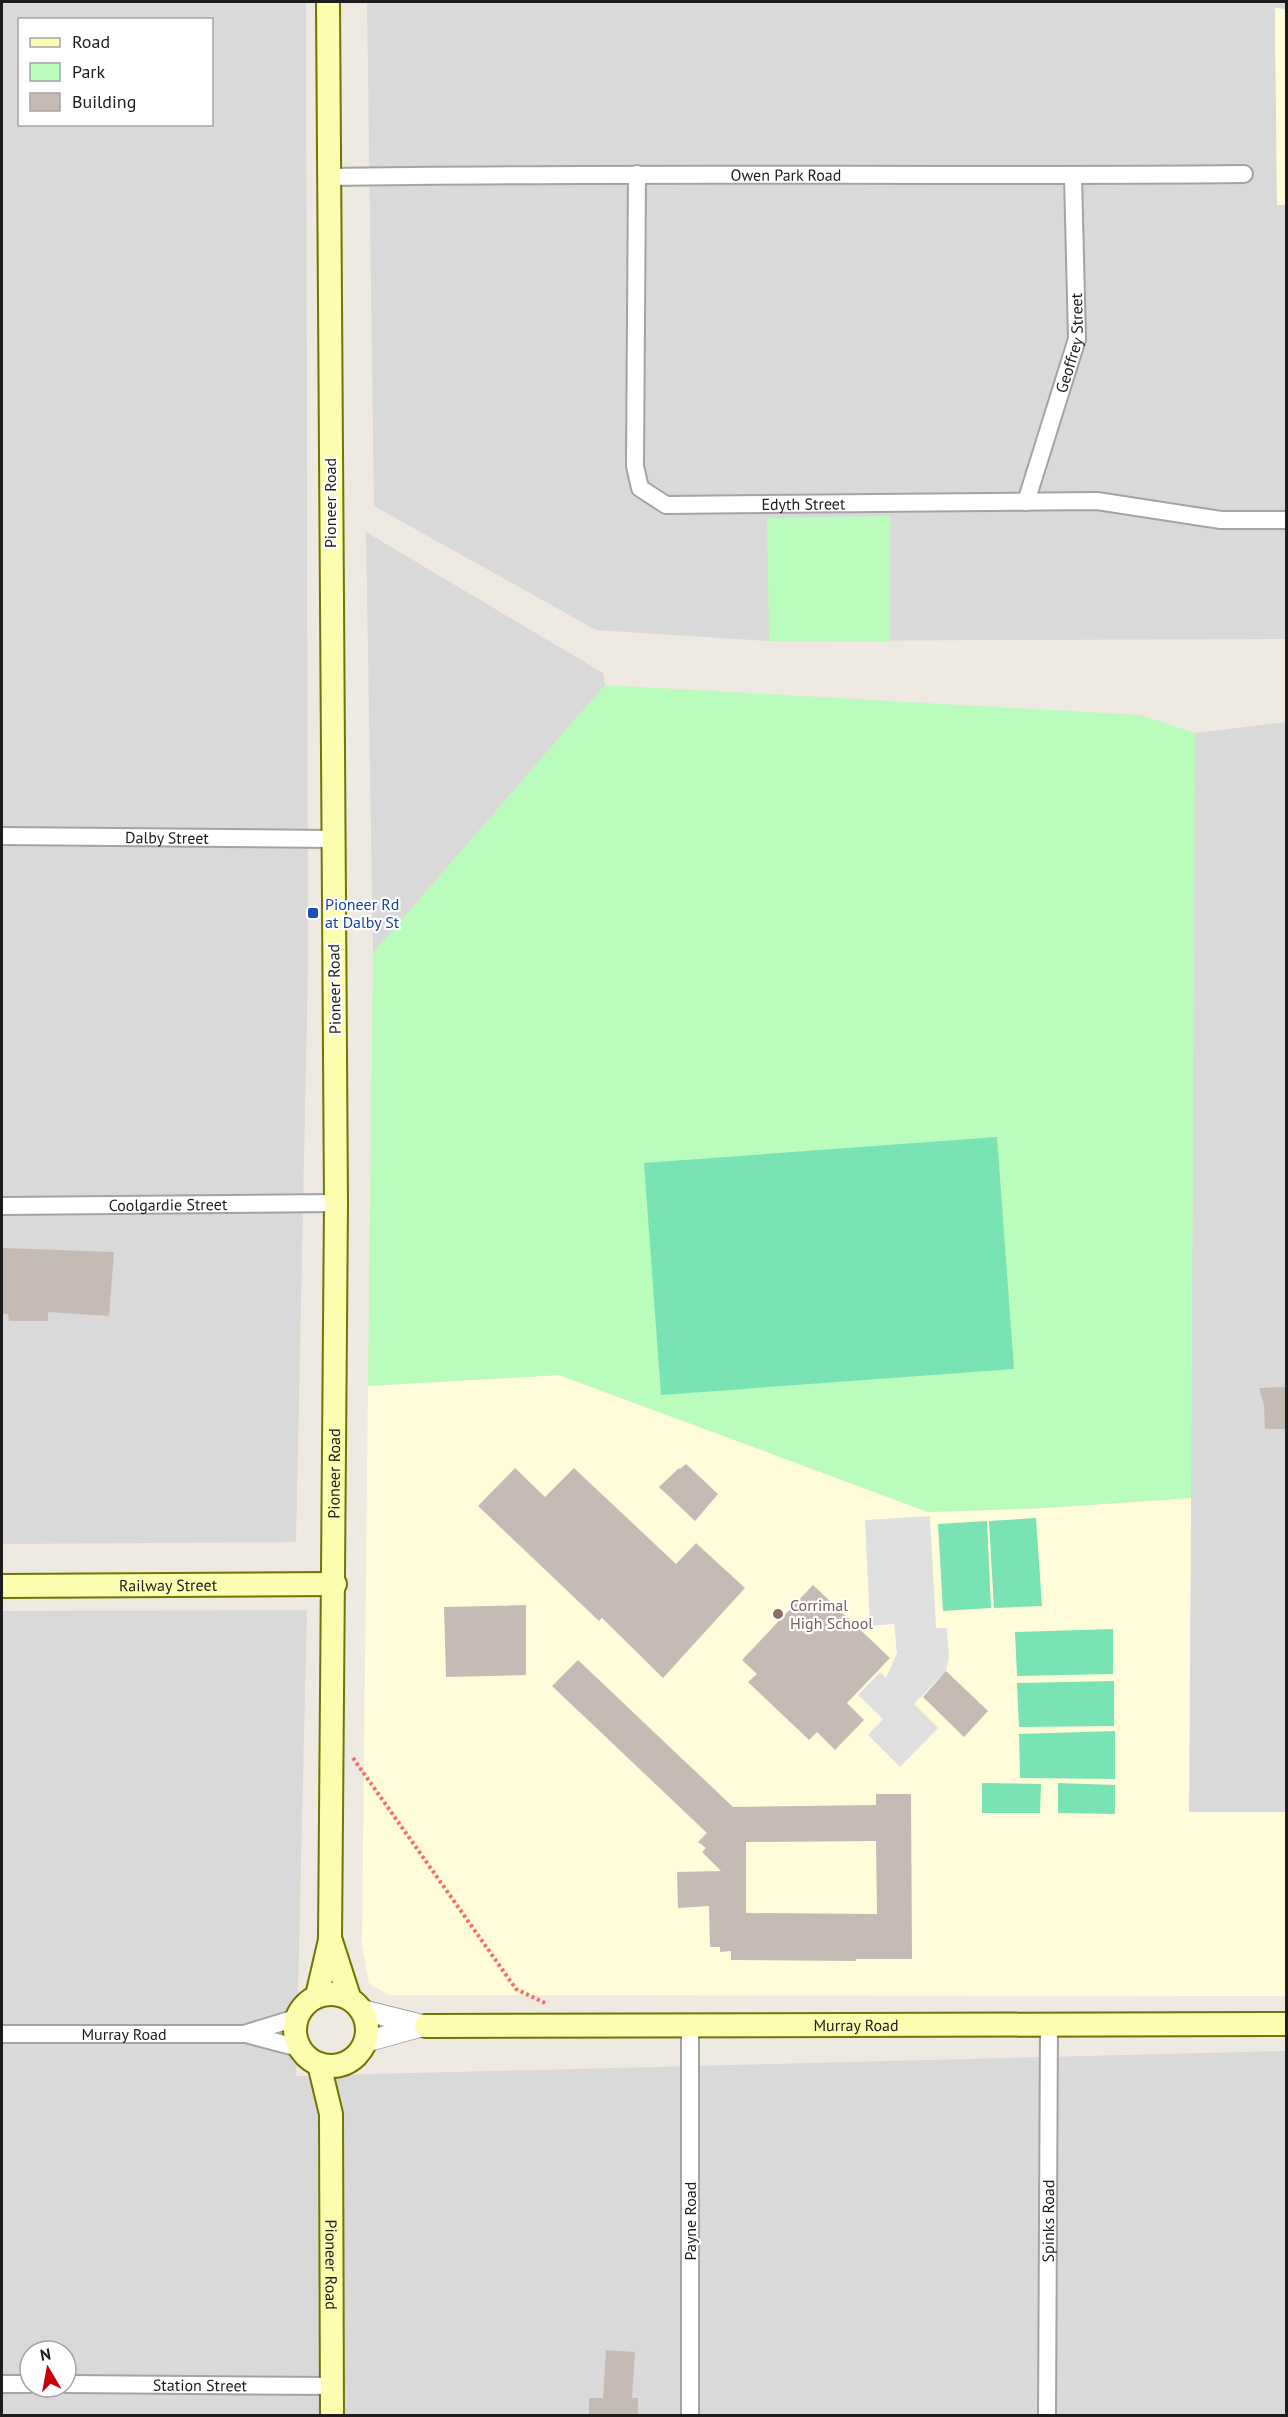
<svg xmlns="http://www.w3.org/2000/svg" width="1288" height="2417" font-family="'PT Sans',sans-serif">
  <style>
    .residential { fill: #dad9d9; fill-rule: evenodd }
    .education { fill: #fffdd9 }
    .park { fill: #bafcbb }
    .pitch { fill: #79e3b4 }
    .parking { fill: #e0e0e0 }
    .building { fill: #c6bbb4; fill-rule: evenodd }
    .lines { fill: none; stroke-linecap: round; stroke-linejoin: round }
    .minor-casing { stroke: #a3a3a3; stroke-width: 20 }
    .tertiary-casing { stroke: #a3a3a3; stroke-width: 22 }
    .secondary-casing { stroke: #707600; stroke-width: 26 }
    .path { stroke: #ff6961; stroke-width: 4; stroke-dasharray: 3 3; stroke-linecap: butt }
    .minor { stroke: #fff; stroke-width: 16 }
    .tertiary { stroke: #fff; stroke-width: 20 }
    .secondary { stroke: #fdfdb0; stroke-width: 22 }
    .transit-dot { fill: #1a4fb4; stroke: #fff; stroke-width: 2 }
    .education-dot { fill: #8d6e63; stroke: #fff; stroke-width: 2 }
    .labels { text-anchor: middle; stroke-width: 4.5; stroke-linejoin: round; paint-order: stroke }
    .street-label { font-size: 16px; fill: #1c1c1c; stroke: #fff }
    .transit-label { font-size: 16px; fill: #164399; stroke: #fff; text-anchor: start }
    .education-label { font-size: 16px; fill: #785e54; stroke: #fff; text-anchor: start }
  </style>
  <rect width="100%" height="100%" fill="#eee9e1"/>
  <!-- residential -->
  <path class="residential" d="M2,2H306L308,967L296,1542L2,1544ZM20,20H212V124H20Z
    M367,2H1286V9H1275L1277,205H1286V639L769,641L596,630L374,506Z
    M366,532L603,673L605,685L373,953Z
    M1286,722V1812H1189L1195,733Z
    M307,1610L296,2076L1286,2051V2415H2V1611ZM30,2351H66V2387H30Z"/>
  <!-- education -->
  <path class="education" d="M1275,8L1286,9V205H1277Z
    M559,1375L928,1512L1044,1508L1191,1498L1189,1812H1286V1996L390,1995L369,1984L362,1945L368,1386Z"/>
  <!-- park -->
  <path class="park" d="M890,516V642L769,641L767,518Z
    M605,685L1140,715L1195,733L1191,1498L1044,1508L928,1512L559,1375L368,1386L373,953Z"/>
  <!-- pitch -->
  <path class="pitch" d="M997,1137L1014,1369L661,1395L644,1163Z
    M1036,1518L1042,1606L994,1608L989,1521Z
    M987,1521L991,1608L943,1611L938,1524Z
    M1113,1629V1674L1017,1676L1015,1632Z
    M1114,1681V1726L1019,1727L1017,1683Z
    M1115,1731V1779L1020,1778L1019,1734Z
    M982,1783L1041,1784L1040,1813H982Z
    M1058,1783L1115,1785V1814L1058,1813Z"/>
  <!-- parking -->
  <path class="parking" d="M930,1516L936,1628H947L949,1658L946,1671L914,1704L938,1728L900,1767L868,1735L883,1719L858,1695L880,1672L886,1678L897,1653L894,1624L870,1626L865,1520Z"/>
  <!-- building -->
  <path class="building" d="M3,1248L114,1252L109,1316L48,1312V1321H9L8,1314H3Z
    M1287,1387V1429H1265L1264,1405L1259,1388Z
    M686,1464L718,1494L695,1521L659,1487L679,1468L680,1469Z
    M515,1468L545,1497L574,1468L676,1564L696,1543L745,1588L663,1678L602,1618L599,1621L478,1506Z
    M813,1585L890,1658L847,1703L864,1720L835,1750L817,1732L809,1740L748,1682L757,1674L742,1660Z
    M526,1605V1675L446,1677L444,1607Z
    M578,1660L733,1807L876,1805V1794H911L912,1959H856V1961L731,1960V1951L720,1952V1947H710L709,1906L678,1908L677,1872L721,1871L702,1852L706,1848L698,1842L707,1833L552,1686ZM876,1841L877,1914L746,1913V1842Z
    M946,1671L988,1711L964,1737L923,1697Z
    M606,2350L635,2352L632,2398H638V2415H589V2398H603Z"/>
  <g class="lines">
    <defs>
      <g id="minor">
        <path id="s1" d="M637,174L635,466L640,488L666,505L1097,501L1221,520H1286"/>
        <path id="s2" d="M328,177C633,172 939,177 1244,174"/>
        <path id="s3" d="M1026,502L1077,339L1073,176"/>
        <path id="s4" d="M2,836L333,839"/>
        <path id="s5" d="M2,1206L336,1203"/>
        <path d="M247,2033L296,2018"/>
        <path id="s6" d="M2,2034H246L299,2048"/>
        <path d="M2,2384H30"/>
        <path id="s7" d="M66,2384L332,2386"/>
        <path d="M690,2416V2027"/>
        <path id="s8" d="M1047,2416L1049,2025"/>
      </g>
      <path id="tertiary" d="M362,2010L426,2026
        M365,2042L423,2026"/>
      <g id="secondary">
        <path id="s9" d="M2,1586L335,1584"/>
        <path d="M331,1941L349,1997"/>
        <circle cx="331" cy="2030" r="36"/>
        <path id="s10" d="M317,1996L330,1940L336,1203L328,2"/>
        <path id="s11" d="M426,2026L1286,2024"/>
        <path id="s12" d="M319,2064L331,2114L332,2416"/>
      </g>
    </defs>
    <!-- minor casing -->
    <use href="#minor" class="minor-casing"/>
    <!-- tertiary casing -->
    <use href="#tertiary" class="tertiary-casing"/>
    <!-- secondary casing -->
    <use href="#secondary" class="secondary-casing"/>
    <!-- path -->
    <path class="path" d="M353,1758L516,1989L547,2004"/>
    <!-- minor -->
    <use href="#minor" class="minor"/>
    <!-- tertiary -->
    <use href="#tertiary" class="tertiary"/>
    <!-- secondary -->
    <use href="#secondary" class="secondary"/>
  </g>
  <!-- markers -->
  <rect class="transit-dot" x="307" y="907" width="12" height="12" rx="3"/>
  <circle class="education-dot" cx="778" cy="1614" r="6"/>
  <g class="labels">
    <!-- street labels -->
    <g class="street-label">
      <text dy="6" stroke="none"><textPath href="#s2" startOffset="458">Owen Park Road</textPath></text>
      <text dy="6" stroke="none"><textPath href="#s3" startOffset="166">Geoffrey Street</textPath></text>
      <text transform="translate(330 503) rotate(-90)" y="6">Pioneer Road</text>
      <text dy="6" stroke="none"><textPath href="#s1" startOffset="483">Edyth Street</textPath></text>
      <text dy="6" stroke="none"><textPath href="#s4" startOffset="165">Dalby Street</textPath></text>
      <text transform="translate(334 989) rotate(-91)" y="6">Pioneer Road</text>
      <text dy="6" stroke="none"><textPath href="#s5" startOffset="166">Coolgardie Street</textPath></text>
      <text dy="6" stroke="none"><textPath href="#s10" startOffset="524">Pioneer Road</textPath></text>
      <text dy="6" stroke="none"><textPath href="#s9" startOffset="166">Railway Street</textPath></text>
      <text dy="6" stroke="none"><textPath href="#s11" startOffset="430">Murray Road</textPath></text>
      <text dy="6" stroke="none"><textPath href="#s6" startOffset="122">Murray Road</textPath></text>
      <text dy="6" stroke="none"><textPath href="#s8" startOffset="195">Spinks Road</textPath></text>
      <text transform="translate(690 2221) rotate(-90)" y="6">Payne Road</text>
      <text dy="6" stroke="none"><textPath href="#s12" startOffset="202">Pioneer Road</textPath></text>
      <text dy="6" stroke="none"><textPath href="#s7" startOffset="134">Station Street</textPath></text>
    </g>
    <!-- transit labels -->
    <g class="transit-label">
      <text x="325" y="910">Pioneer Rd<tspan x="325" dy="18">at Dalby St</tspan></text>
    </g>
    <!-- education labels -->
    <g class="education-label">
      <text x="790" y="1611">Corrimal<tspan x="790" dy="18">High School</tspan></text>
    </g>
  </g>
  <!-- border -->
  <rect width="1288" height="2417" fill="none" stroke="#1c1c1c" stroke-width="6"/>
  <!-- legend -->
  <rect x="18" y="18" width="195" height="108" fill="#ffffff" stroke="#a4a4a4" stroke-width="1.5"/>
  <rect x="30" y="38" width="30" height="9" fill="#fdfdb0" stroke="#a4a4a4" stroke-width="1.5"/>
  <text x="72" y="48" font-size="18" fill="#1c1c1c">Road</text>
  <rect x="30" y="63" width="30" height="18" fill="#bafcbb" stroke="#a4a4a4" stroke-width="1.5"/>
  <text x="72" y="78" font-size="18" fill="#1c1c1c">Park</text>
  <rect x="30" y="93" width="30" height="18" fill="#c6bbb4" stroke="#a4a4a4" stroke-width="1.5"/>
  <text x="72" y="108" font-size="18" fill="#1c1c1c">Building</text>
  <!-- north arrow -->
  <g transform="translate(48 2369) rotate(350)"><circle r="28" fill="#ffffff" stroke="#a4a4a4" stroke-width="1.5"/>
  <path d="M0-4.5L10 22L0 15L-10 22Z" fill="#c8000b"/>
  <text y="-9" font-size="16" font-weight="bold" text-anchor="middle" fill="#1c1c1c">N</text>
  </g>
</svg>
